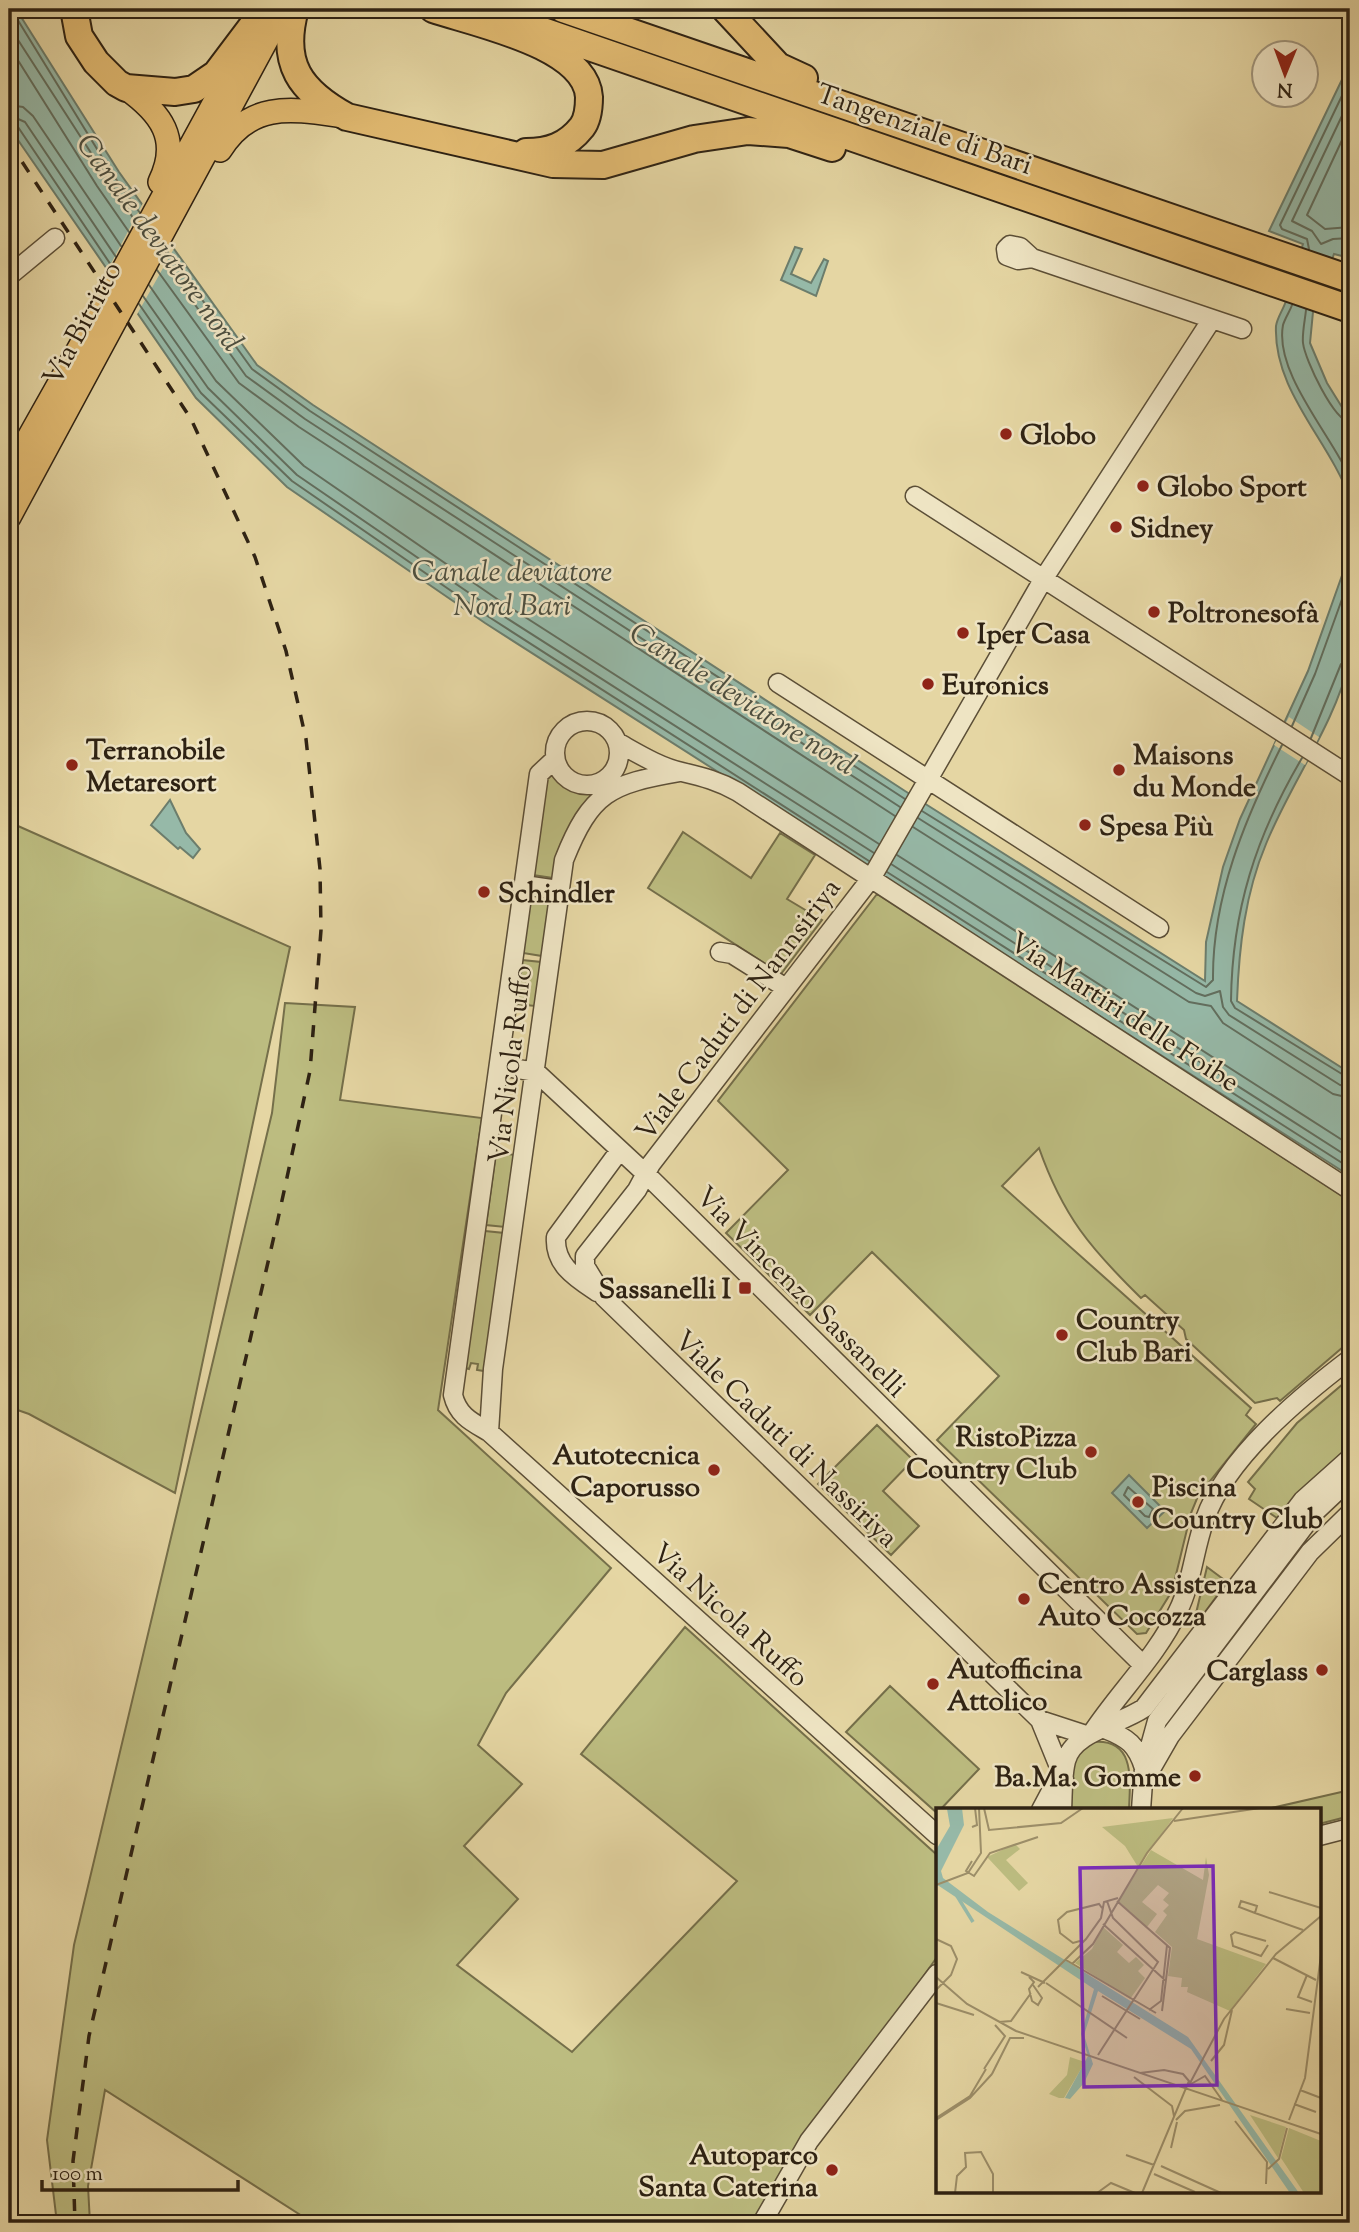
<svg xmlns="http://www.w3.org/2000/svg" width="1359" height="2232" font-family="'Sorts Mill Goudy',serif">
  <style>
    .green { fill: #bcbc80; stroke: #756f4a; stroke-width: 2 }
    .water { fill: #96b9a8; stroke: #6c7d6c; stroke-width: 2 }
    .pier { fill: #e5d6a3 }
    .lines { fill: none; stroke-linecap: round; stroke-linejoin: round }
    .shore { stroke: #626e5e; stroke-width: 2 }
    .minor-casing { stroke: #5c4f37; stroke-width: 21 }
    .major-casing { stroke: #2e2213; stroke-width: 26 }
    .highway-casing { stroke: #2e2213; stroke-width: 30 }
    .minor { stroke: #eee4c3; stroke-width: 18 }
    .major { stroke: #e2bb72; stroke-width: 23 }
    .highway { stroke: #e2bb72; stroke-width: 26 }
    .rail { stroke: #2e2213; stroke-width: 3.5; stroke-dasharray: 12 12; stroke-linecap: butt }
    .poi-dot { fill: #8f2418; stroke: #eee4c3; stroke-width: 2.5 }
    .labels { text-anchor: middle; stroke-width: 5; stroke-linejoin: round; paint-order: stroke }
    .street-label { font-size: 28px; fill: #2e2213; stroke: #eee4c3 }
    .poi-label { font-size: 28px; font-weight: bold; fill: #2e2213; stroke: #eee4c3; text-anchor: start }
    .water-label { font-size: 30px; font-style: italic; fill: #4d4f40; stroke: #eee4c3 }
    .inset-river { fill: none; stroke: #96b9a8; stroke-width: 3.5 }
    .inset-road { fill: none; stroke: #9c8e69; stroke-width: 2 }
    .view { fill: #7b2cbf; fill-opacity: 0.15; stroke: #7b2cbf; stroke-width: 3.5 }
    .inset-edge { fill: none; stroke: #2e2213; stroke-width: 3.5 }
  </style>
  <rect width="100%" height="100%" fill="#e5d6a3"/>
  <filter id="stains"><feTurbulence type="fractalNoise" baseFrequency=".00286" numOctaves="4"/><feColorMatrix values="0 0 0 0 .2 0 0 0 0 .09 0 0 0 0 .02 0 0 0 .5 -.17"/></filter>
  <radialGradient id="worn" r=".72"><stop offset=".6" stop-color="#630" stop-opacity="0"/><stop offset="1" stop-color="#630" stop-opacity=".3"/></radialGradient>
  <!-- green -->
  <path class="green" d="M553,773L571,789L596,795L563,839L553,878L533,875L547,776Z
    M9,822L290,947L175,1493L29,1414L9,1407Z
    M683,832L751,878L780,833L815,855L787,899L822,920L781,974L648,888Z
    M877,894L1350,1201V1341L1280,1401L1277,1398L1255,1403L1186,1339L1184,1330L1145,1295L1141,1298C1090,1248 1063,1216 1039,1148L1002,1186L1251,1408L1246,1415L1256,1424L1198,1496L1191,1513L1172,1591L1146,1633L1137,1634L937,1440L999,1376L872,1252L810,1315L726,1233L788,1170L718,1101Z
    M530,901L549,903L542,956L523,953Z
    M522,960L541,962L535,1006L516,1004Z
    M285,1003L355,1007L340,1100L482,1118L438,1410L611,1568L506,1693L478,1745L522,1784L464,1846L518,1899L457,1965L572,2052L737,1881L581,1754L685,1627L937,1855V1957L751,2223H313L105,2090L88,2186L90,2223H57L47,2140L74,1945L272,1113Z
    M496,1152L515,1155L505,1227L486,1225Z
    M485,1231L504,1233L484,1371L477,1370L478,1364L471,1363L469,1369L465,1368Z
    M1350,1378V1446L1312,1480L1277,1518L1249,1499L1255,1489L1248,1482L1297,1423Z
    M877,1425L913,1460L883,1491L919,1526L891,1555L818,1484Z
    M1207,1567L1227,1582L1194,1627L1193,1626Z
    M890,1686L979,1769L937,1813L846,1732Z
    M1094,1742C1136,1739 1130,1781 1129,1810H1069C1070,1786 1066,1753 1094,1742Z
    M1350,1790V1816L1319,1824V1810H1263Z"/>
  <!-- water -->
  <path class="water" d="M9,9H16L119,172L257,365L313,405L905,791L1205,981L1206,942L1223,867L1240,819L1308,671L1350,553C1350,580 1355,636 1350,660C1334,726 1291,782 1266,844C1245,894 1239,947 1237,1001L1350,1073V1176L485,623L287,487L196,398L9,127Z
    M1350,63V246L1346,257L1334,254L1313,312L1310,343L1327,383L1350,420V499C1330,441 1273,391 1276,326C1277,318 1283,310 1286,301C1293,283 1297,263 1303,244L1269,231Z
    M795,247L802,249L791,274L811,283L824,259L828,261L816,296L781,280Z
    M170,800L186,833L200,849L193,858L180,847L178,849L151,825Z
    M1129,1475L1165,1511L1147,1528L1112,1493Z"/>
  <!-- pier -->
  <path class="pier" d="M144,201L176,245L135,318L105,275Z
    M1289,717L1319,737L1305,765L1274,745Z"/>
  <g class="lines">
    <!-- shore -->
    <path class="shore" d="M11,9L113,175L140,213
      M9,26L135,221
      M9,46L97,186L129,232
      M1350,99L1292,221L1312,231L1321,244L1333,239L1350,238
      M9,105L23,107L33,116L121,246
      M9,115L25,122L116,257
      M1350,123L1307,215L1325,229L1350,227
      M9,124L18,127L111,265
      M1309,249L1307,239L1282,229L1280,225L1350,79
      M167,251L252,369L310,411L905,799
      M163,260L246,376L305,419L900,807
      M157,270L239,383L299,427L895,816
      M149,285L216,381L304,466L500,601L879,844
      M143,296L208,388L297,475L494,610L874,853
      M139,304L201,393L292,481L489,617L869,861
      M1292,305C1290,311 1285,318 1283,325C1274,373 1332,436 1350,478
      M1306,310C1305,320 1302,333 1303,343C1305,360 1334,421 1350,422
      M1292,726L1315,674L1350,577
      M1311,738L1341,664L1350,659
      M1302,758C1256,836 1232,910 1231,1001L1235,1008L1350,1079
      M922,811L1206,987L1213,980C1212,897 1245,819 1282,745
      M918,818L1196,993L1205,996L1220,991L1223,1007L1229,1015L1340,1085L1350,1087
      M913,827L1189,1002L1211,1006L1223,1023L1333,1094L1350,1098
      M897,855L1350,1145
      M891,864L1350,1158
      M887,872L1350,1168
      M1128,1487L1153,1509L1149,1517L1145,1516L1124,1495Z"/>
    <defs>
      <path id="minor" d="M1032,258L1018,260L1007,256L1006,249L1010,245L1020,247L1032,258L1242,329
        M9,276L55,238
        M915,496L1350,776
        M778,683L1159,928
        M555 753a32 32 0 1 1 64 0a32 32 0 1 1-64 0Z
        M617,742C637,753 659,767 682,772C703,777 719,781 738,792L1350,1190
        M555,759L539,774L453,1395C458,1416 472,1422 489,1432L937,1835
        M524,885L558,890
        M720,952L732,954L786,988
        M499,1066L536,1072L646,1174L1143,1665
        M597,1292C576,1278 554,1265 556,1237L620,1150
        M489,1432L493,1369L564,860C591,792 610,784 680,772
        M1040,1720L1086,1735
        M1105,1729C1128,1738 1137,1745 1144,1768
        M1092,1733C1119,1692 1157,1656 1178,1611C1192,1583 1194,1549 1205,1519C1226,1458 1300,1397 1350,1359
        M1151,1769L1170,1736L1310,1552L1350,1513
        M1064,1779L1040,1720L604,1297L585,1266V1256L637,1190L651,1164L872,877L1044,578L1212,319
        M1041,1810L1050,1793L1064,1779
        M1062,1810C1063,1794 1062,1777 1066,1761C1073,1732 1119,1725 1144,1708L1303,1500L1350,1458
        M1141,1810L1144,1768L1157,1721L1315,1512L1350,1479
        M1319,1836L1350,1828
        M762,2223L809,2141L937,1974"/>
      <path id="major" d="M126,88C161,113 181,139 160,182
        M220,150C251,100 293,109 344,116
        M9,473L124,269L240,56
        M9,517L283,9"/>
      <path id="highway" d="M74,9L79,36L96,62L117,83L126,88L175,92L194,89L216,74L265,9
        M295,9C280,64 300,91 347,117L553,164L603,165L694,139L748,131L789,134L832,148
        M433,9C474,23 586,45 589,97C589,107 588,119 582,127C567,146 549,152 526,152
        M479,9L1350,309
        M563,9L1350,279
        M725,9L778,66L804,78"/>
    </defs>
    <!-- minor casing -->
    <use href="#minor" class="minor-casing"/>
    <!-- major casing -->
    <use href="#major" class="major-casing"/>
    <!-- highway casing -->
    <use href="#highway" class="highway-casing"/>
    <!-- minor -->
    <use href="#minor" class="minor"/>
    <!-- major -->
    <use href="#major" class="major"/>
    <!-- highway -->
    <use href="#highway" class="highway"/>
    <!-- rail -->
    <path class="rail" d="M9,142L191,419L255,557L286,651L306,739L320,869L321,930L310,1071L278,1219L89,2036L73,2161L75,2223"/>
  </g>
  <!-- markers -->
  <g class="poi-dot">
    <circle cx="1006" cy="434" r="7"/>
    <circle cx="1143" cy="486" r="7"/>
    <circle cx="1116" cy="527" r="7"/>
    <circle cx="1154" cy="612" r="7"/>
    <circle cx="963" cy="633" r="7"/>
    <circle cx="928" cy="684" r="7"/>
    <circle cx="72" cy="765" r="7"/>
    <circle cx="1119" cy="770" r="7"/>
    <circle cx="1085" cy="825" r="7"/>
    <circle cx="484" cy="892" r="7"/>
    <rect x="738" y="1281" width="14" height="14" rx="3.5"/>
    <circle cx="1062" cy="1335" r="7"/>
    <circle cx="1091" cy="1452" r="7"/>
    <circle cx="714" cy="1470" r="7"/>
    <circle cx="1138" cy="1502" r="7"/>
    <circle cx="1024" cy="1599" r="7"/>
    <circle cx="1322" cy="1670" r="7"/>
    <circle cx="933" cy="1684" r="7"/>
    <circle cx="1195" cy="1776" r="7"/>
    <circle cx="832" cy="2170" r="7"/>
  </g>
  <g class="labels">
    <!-- street labels -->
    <g class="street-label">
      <text transform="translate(925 128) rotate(19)" y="10">Tangenziale di Bari</text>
      <text transform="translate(81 323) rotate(-62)" y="10">Via Bitritto</text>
      <text transform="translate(737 1009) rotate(-53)" y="10">Viale Caduti di Nannsiriya</text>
      <text transform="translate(1125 1011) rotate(33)" y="10">Via Martiri delle Foibe</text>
      <text transform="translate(509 1064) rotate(-83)" y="10">Via Nicola Ruffo</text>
      <text transform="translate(802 1291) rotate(45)" y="10">Via Vincenzo Sassanelli</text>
      <text transform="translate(787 1438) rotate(44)" y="10">Viale Caduti di Nassiriya</text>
      <text transform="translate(731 1614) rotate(42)" y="10">Via Nicola Ruffo</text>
    </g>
    <!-- poi labels -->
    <g class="poi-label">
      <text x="1020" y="444">Globo</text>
      <text x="1157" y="496">Globo Sport</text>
      <text x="1130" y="537">Sidney</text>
      <text x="1168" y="622">Poltronesofà</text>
      <text x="977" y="643">Iper Casa</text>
      <text x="942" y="694">Euronics</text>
      <text x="86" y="759">Terranobile<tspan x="86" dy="32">Metaresort</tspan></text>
      <text x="1133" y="764">Maisons<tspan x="1133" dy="32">du Monde</tspan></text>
      <text x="1099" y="835">Spesa Più</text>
      <text x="498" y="902">Schindler</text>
      <text x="731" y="1298" text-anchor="end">Sassanelli I</text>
      <text x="1076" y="1329">Country<tspan x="1076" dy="32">Club Bari</tspan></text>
      <text x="1077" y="1446" text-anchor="end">RistoPizza<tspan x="1077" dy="32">Country Club</tspan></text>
      <text x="700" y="1464" text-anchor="end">Autotecnica<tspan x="700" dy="32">Caporusso</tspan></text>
      <text x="1152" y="1496">Piscina<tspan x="1152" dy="32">Country Club</tspan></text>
      <text x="1038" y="1593">Centro Assistenza<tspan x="1038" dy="32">Auto Cocozza</tspan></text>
      <text x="947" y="1678">Autofficina<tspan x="947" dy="32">Attolico</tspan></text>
      <text x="1308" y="1680" text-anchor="end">Carglass</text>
      <text x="1181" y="1786" text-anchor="end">Ba.Ma. Gomme</text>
      <text x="818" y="2164" text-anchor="end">Autoparco<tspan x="818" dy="32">Santa Caterina</tspan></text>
    </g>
    <!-- water labels -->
    <g class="water-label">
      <text transform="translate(160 242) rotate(54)" y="10">Canale deviatore nord</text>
      <text x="512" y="581">Canale deviatore<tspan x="512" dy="34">Nord Bari</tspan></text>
      <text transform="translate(743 698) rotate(32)" y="10">Canale deviatore nord</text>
    </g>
  </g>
  <!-- overview -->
  <g transform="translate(936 1808)">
    <rect width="385" height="385" fill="#e5d6a3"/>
    <path d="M237,10L202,59L189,38L166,19ZM79,36L84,41L70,52L92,75L83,83L51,49ZM215,42L267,72L270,49L273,67L261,131L330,156L294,203L251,184L252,179H245L246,170L232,168L236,139L219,124L231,107L227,103L233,97L227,92L233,85L222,77L206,94L221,106L211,119L182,93ZM167,119L187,137L181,144L193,155L200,149L208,157L202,163L209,170L194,191L139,155L156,141ZM134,249L149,254L128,290H123L113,286L131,267ZM314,307L350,319L342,350ZM353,320L385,333V385H368L345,350Z" fill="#bcbc80"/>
    <path d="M26,0L28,17L5,63L7,70L52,104L252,229L363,385H354L255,241L162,183L148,227L157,256L148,275L134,291L129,290L152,248L145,226L158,181L0,76V42L14,18L11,1Z" fill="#96b9a8"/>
    <path class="inset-river" d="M21,88L37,114"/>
    <path class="inset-road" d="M48,0L53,22L125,15L147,0M238,13L324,0M36,19L41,17L39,0M36,53L30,63L38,68L54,45L102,29M0,77L32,65L45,45L43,0M333,84L385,100M181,93L234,140L226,203M319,105L321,98L305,93L303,99L319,105L367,122M167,116L230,173M0,131L15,138L21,151L15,167L0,182M144,133L137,135L124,125L122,112L131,104L163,96L166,100M330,133L299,124L295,127L297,138L325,148L332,137M337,150L380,172M130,152L220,205M136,156L157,136L211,45L247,0M85,164L109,175M371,167L362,189L376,194M0,169L31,196L80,223L385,326M93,169L98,174L93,181L96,193L102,197L106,190L97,177M110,175L191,230M102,179L150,131L165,110L168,94L182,90M166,188L204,211M0,195L38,207M350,201L374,205M213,202L225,193L231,137M63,214L75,213L95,185M162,247L222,154L177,110L171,93M275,253L288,237L296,202M48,261L69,228L59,217M204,265L228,262L247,266L253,273L206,385M56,266L74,230H88M198,269L236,298L238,308M255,276L269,268L286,292M253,277L288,211L340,146L385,108M364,282L385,290M358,296L380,304M0,310L34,288L50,261M0,312L34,290L56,266M240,312L249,303L284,297M353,312L369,270L385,147M299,313L331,354L330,376M235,340L241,314M190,347L218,357M225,358L285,385M332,361L343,351L351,320M218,366L259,384M19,385L21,368L30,359L29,345L45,344L57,366V385M161,385L175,375L199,385"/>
    <path class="view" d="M277,58L281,277L148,279L144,60Z"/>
    <rect width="385" height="385" class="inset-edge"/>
  </g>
  <!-- margin -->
  <rect width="1359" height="2232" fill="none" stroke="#e5d6a3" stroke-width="35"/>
  <rect x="10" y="10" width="1338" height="2211" fill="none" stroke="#2e2213" stroke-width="3.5"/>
  <rect x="18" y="18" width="1324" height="2197" fill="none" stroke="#2e2213" stroke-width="2"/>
  <!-- north arrow -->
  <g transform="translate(1285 74) rotate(181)"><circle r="33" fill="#eee4c3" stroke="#a1967d" stroke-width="2"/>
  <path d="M0-5L12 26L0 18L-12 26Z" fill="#8f2418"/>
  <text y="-10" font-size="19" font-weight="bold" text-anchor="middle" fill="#2e2213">N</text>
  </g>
  <!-- scale -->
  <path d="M42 2180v10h196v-10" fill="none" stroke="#2e2213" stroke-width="3.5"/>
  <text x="52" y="2180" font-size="21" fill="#2e2213" stroke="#eee4c3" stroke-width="5" paint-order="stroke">100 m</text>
  <rect width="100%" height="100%" filter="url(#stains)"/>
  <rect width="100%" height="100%" fill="url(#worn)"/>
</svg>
